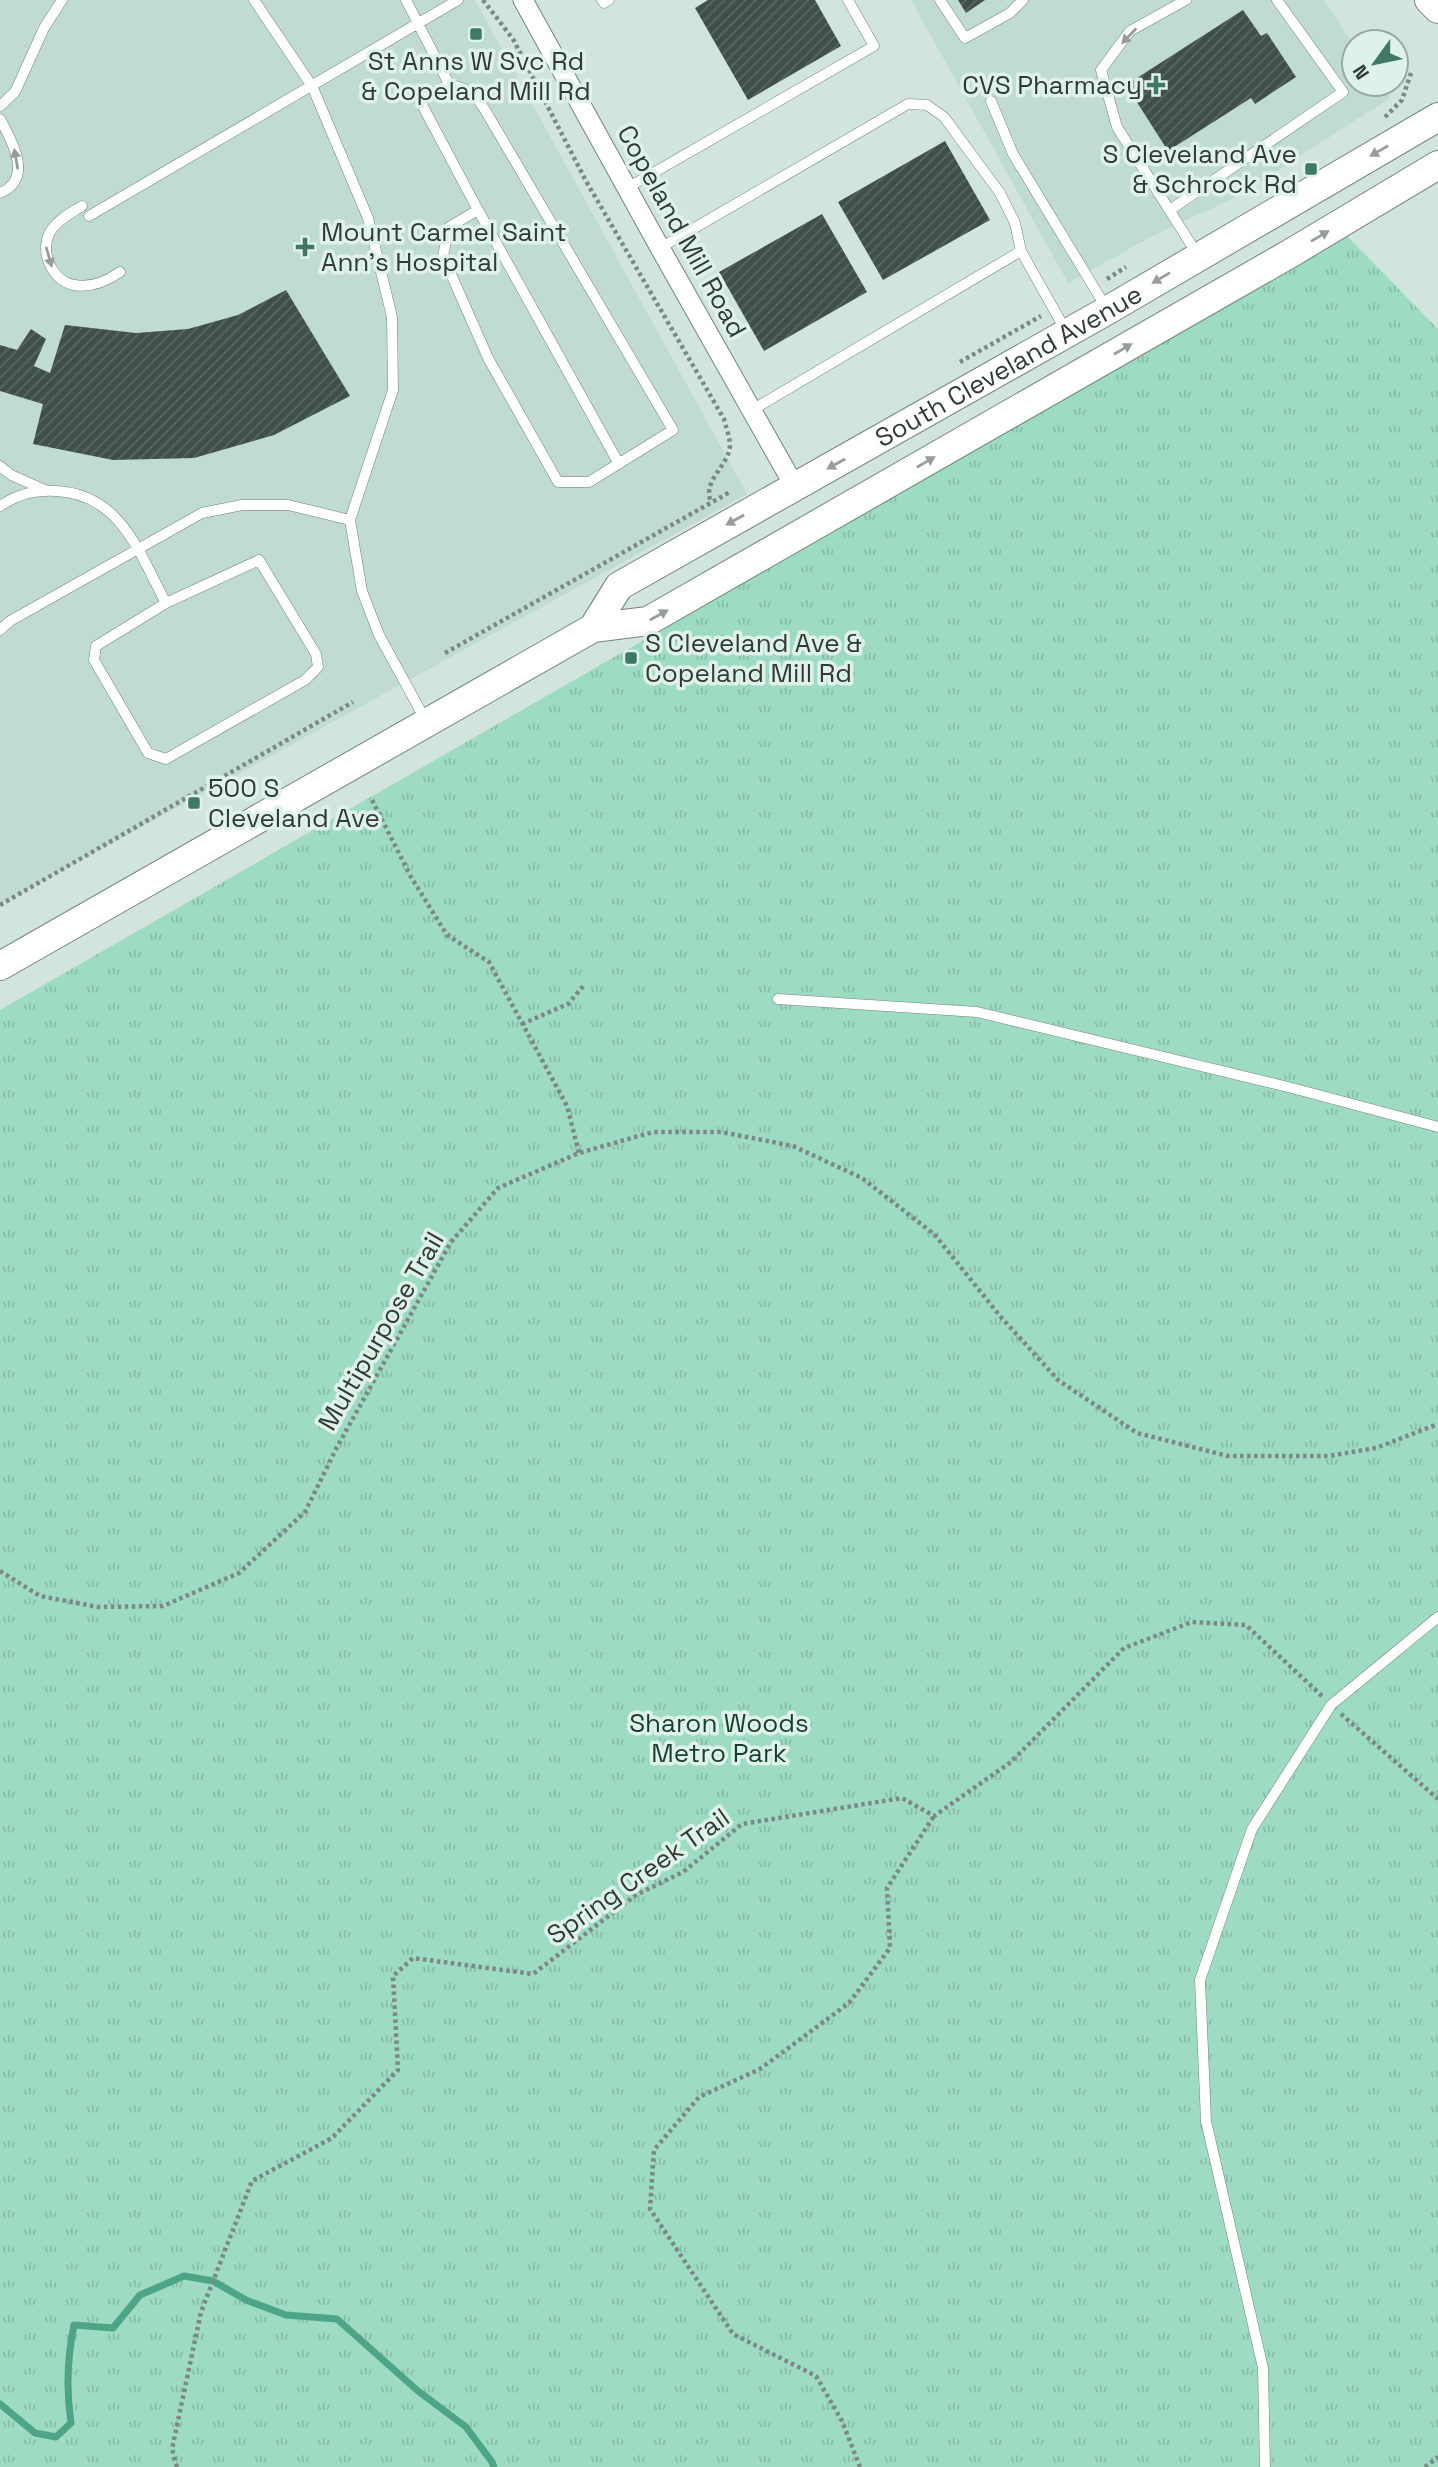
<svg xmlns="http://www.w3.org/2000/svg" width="1438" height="2467" font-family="'Space Grotesk',sans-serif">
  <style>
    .built { fill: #c0dbcf }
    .park { fill: url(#park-tufts) }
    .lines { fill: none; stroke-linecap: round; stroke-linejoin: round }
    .stream { stroke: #4da586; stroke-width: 7 }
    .building { fill: url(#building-hatch) }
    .service-casing { stroke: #73847c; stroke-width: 11 }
    .minor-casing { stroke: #73847c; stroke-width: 21 }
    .secondary-casing { stroke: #73847c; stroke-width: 30 }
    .path { stroke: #7c8983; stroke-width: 4.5; stroke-dasharray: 3.5 3.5; stroke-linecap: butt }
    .service { stroke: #fff; stroke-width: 10 }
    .minor { stroke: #fff; stroke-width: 19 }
    .secondary { stroke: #fff; stroke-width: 28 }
    .oneway { fill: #989c9b }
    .poi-dot { fill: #3d7963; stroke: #dff2ea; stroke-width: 2.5 }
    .labels { text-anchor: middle; stroke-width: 7; stroke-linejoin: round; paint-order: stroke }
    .poi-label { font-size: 26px; fill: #323a37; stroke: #dff2ea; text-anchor: start }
    .street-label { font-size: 26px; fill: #323a37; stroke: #dff2ea }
    .park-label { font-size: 26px; fill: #173f31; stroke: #dff2ea }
  </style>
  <defs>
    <pattern id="park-tufts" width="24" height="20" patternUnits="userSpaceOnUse" patternTransform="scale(1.75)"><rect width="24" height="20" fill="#9ddbc2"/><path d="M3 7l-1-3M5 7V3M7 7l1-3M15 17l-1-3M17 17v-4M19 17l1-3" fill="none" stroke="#88bda7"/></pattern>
    <pattern id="building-hatch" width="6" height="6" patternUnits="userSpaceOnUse" patternTransform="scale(1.75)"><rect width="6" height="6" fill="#405049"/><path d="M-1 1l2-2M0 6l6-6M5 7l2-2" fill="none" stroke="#5a6761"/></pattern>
  </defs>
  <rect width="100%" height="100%" fill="#d2e5dd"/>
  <!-- built -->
  <path class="built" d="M0,0H475L747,494L0,905Z
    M911,0H1324L1354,45V84H1380L1390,98L1240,195L1151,237L1068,283Z"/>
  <!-- park -->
  <path class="park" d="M1347,236L1438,329V2467H0V1010Z"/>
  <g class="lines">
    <!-- stream -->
    <path class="stream" d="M0,2404L35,2433L56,2437L71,2423C66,2390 67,2359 74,2325L113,2328L140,2295L184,2276L213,2281L246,2300L286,2315L337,2319L418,2391L466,2427L492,2462L494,2467"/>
  </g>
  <!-- building -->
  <path class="building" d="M708,0H815L841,46L748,100L695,8Z
    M958,0H985L966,13Z
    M1243,10L1261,36L1267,33L1296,77L1255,104L1251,98L1168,151L1126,85Z
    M945,141L990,220L883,280L838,202Z
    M822,214L867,292L764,351L719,272Z
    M286,290L350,396L274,435L194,458L113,460L33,444L43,404L0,391V345L17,350L31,329L46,339L34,366L50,373L65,325L136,333L188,329L238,315Z"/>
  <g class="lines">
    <defs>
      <path id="service" d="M254,0L312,86L368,218L392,317L393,390L350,520L362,591L379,635L426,721
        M406,0L449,84L420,101L478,210L449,227L443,256L488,358L558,482H589L673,430L485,110L473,92L449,84
        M602,0L604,3L609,0
        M940,0L965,38L1010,13L1023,0
        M1186,0L1130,31L1101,70L1117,127L1197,254
        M991,101L1013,154L1107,309
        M0,106L15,92L44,28L62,0
        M0,119C12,141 34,179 0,193
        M627,188L874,46L848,0
        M82,206C71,213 60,218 52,229C38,248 50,280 74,285C90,288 107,281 120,272
        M478,210L619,464
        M1170,210L1343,92L1277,0
        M89,216L458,0
        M660,248L908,104L927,105L944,117L1000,193L1015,223L1021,251L1066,331
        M752,410L1021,251
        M0,466L11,475L45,490
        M0,506C18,494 34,490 56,491C121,494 139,553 166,603L259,560L316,654L318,667L305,680L166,759L148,753L94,660L96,646L166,603
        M0,630L10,621L202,513L242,505H288L350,520
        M778,999L977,1012L1292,1088L1438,1127
        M1265,2467L1263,2368L1206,2121L1200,1980L1252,1829L1331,1705L1438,1617"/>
      <path id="minor" d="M523,0L660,248L795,487"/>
      <g id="secondary">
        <path d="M1429,0L1438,9"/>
        <path id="s1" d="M593,628L619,586L1108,310L1438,117"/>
        <path d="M0,966L593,628L648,621L1291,253L1438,165"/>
      </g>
    </defs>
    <!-- service casing -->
    <use href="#service" class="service-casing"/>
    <!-- minor casing -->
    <use href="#minor" class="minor-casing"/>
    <!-- secondary casing -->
    <use href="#secondary" class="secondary-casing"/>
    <!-- path -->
    <path class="path" d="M483,0L513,39L586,181L724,419C726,428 730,437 730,446C728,467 702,480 711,502
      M1385,117L1402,100L1411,73
      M1107,279L1126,267
      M960,362L1041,316
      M445,653L730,492
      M372,800L411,877L447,935L489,962L567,1106L579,1153
      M0,905L353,702
      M522,1024L568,1004L585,984
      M0,1571L40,1596L98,1607L163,1606L239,1573L305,1512L337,1447L451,1242L498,1188L579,1153L653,1132H721L793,1146L862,1178L935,1235L1000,1316L1058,1380L1137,1433L1228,1456H1328L1376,1448L1438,1424
      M1341,1714L1438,1799
      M177,2467L172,2449L201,2312L252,2181L332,2138L398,2070L393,1976L413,1958L533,1974L636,1895L683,1872L742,1824L902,1798L934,1816L1011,1762L1124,1648L1192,1622L1246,1625L1322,1696
      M860,2467L842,2421L816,2376L733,2334L650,2209L654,2150L699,2097L760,2069L849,2003L890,1948L887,1888L934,1816
      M1425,2467L1438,2457"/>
    <!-- service -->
    <use href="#service" class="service"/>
    <!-- minor -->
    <use href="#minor" class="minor"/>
    <!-- secondary -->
    <use href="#secondary" class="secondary"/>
  </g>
  <!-- one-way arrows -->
  <defs><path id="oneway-solid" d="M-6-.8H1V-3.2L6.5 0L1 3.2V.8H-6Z" transform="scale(1.75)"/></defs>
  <g class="oneway">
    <use href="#oneway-solid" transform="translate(1129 36) rotate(134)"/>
    <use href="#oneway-solid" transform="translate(1379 151) rotate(150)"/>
    <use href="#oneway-solid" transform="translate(16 159) rotate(-100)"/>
    <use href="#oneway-solid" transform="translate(1320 236) rotate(-31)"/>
    <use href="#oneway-solid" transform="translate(49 257) rotate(74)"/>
    <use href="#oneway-solid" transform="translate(1161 278) rotate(149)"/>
    <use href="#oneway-solid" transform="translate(1123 349) rotate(-30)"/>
    <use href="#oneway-solid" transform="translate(926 462) rotate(-30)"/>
    <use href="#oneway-solid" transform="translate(836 464) rotate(151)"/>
    <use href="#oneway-solid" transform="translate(735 520) rotate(151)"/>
    <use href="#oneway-solid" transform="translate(659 615) rotate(-29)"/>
  </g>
  <!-- markers -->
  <g class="poi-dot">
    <rect x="469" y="27" width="14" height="14" rx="3.5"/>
    <path d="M1152.5 74.5h7v7h7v7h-7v7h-7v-7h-7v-7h7z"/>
    <rect x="1304" y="162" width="14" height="14" rx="3.5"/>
    <path d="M301.5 236.5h7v7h7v7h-7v7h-7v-7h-7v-7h7z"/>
    <rect x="624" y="651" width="14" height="14" rx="3.5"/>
    <rect x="187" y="796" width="14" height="14" rx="3.5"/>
  </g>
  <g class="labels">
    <!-- poi labels -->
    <g class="poi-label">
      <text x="476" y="70" text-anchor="middle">St Anns W Svc Rd<tspan x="476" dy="30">&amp; Copeland Mill Rd</tspan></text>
      <text x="1142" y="94" text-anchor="end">CVS Pharmacy</text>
      <text x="1297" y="163" text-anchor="end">S Cleveland Ave<tspan x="1297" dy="30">&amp; Schrock Rd</tspan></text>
      <text x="321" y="241">Mount Carmel Saint<tspan x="321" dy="30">Ann's Hospital</tspan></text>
      <text x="645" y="652">S Cleveland Ave &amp;<tspan x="645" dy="30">Copeland Mill Rd</tspan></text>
      <text x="208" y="797">500 S<tspan x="208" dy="30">Cleveland Ave</tspan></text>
    </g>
    <!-- street labels -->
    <g class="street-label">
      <text transform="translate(682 231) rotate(61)" y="9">Copeland Mill Road</text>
      <text dy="9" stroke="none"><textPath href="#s1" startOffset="497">South Cleveland Avenue</textPath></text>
      <text transform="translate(381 1331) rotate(-60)" y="9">Multipurpose Trail</text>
      <text transform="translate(638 1876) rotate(-35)" y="9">Spring Creek Trail</text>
    </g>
    <!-- park labels -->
    <g class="park-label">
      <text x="719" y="1732">Sharon Woods<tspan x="719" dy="30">Metro Park</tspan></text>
    </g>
  </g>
  <!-- north arrow -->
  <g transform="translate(1375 63) rotate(237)"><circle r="33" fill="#dff2ea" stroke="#9aa8a2" stroke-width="2"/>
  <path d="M0-5L12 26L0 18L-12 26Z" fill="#3d7963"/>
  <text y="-10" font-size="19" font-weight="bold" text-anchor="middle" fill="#323a37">N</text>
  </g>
</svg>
